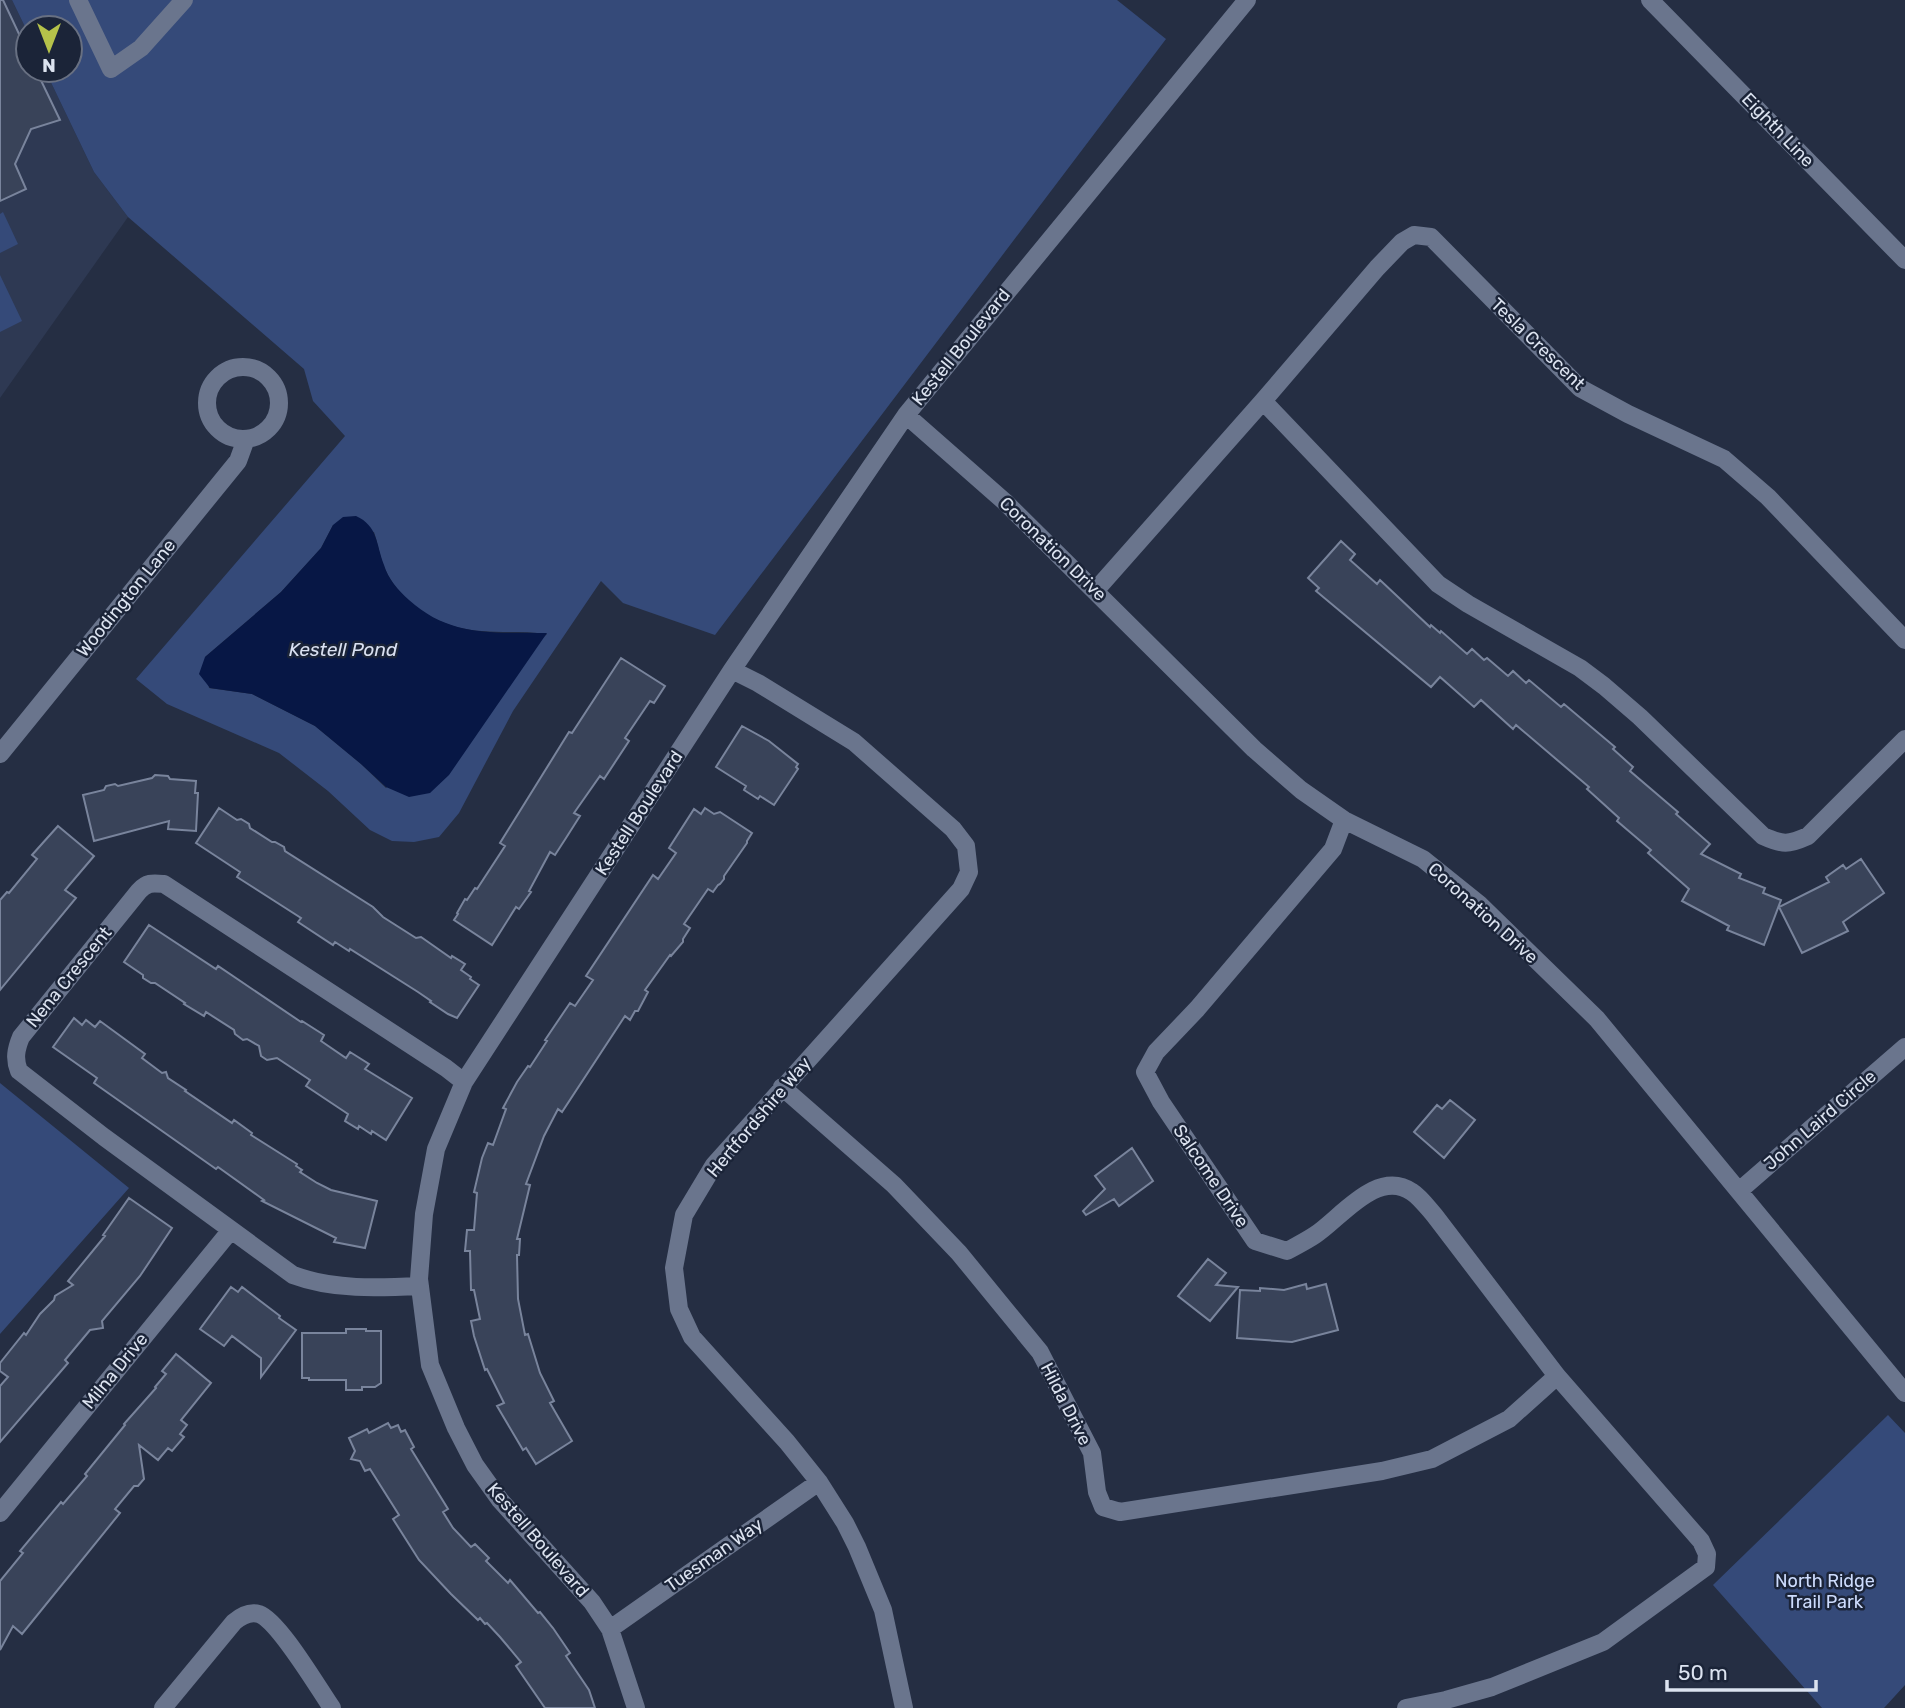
<svg xmlns="http://www.w3.org/2000/svg" width="1905" height="1708" font-family="Rubik,sans-serif">
  <style>
    .built { fill: #2e3953 }
    .green { fill: #354a79; fill-rule: evenodd }
    .water { fill: #071745 }
    .building { fill: #394359; stroke: #79849c; stroke-width: 2 }
    .lines { fill: none; stroke-linecap: round; stroke-linejoin: round }
    .minor { stroke: #6a758d; stroke-width: 18 }
    .labels { text-anchor: middle; stroke-width: 5; stroke-linejoin: round; paint-order: stroke }
    .street-label { font-size: 18px; fill: #dce3f0; stroke: #1b2438 }
    .park-label { font-size: 18px; fill: #cddcfd; stroke: #1b2438 }
    .water-label { font-size: 19px; font-style: italic; fill: #d9e0f1; stroke: #1b2438 }
  </style>
  <rect width="100%" height="100%" fill="#252e43"/>
  <!-- built -->
  <path class="built" d="M0,0H12L28,33V70H45L94,172L128,217L0,398Z"/>
  <!-- green -->
  <path class="green" d="M12,0H1117L1166,39L715,635L623,603L601,581L513,711L459,813L439,837L414,842L392,841L370,830L328,791L279,753L167,704L136,679L345,436L313,401L304,369L128,217L94,172L45,70H70V28H28V33ZM333,525L374,532C378,544 380,558 385,569C402,606 442,629 482,631C503,633 526,631 547,634L386,788L361,764L315,726L252,694L209,688L205,657L281,592L321,548Z
    M3,212L18,244L0,253V214Z
    M0,275L22,321L0,332Z
    M0,1083L129,1188L0,1334Z
    M1888,1415L1905,1433V1685L1884,1708H1822L1713,1585Z"/>
  <!-- water -->
  <path class="water" d="M356,516C378,526 376,544 384,565C388,579 398,590 409,600C451,638 495,632 547,633L449,775L430,793L409,797L386,787L361,764L315,726L252,694L210,688L199,674L205,657L281,592L321,548L333,525L343,517Z"/>
  <!-- building -->
  <path class="building" d="M0,0H3L28,53V70H36L60,120L31,129L15,164L26,189L0,201Z
    M1341,541L1355,554L1350,560L1377,584L1380,580L1430,627L1431,625L1440,633L1441,631L1467,654L1472,649L1484,660L1487,658L1508,676L1513,671L1526,683L1529,680L1561,707L1564,704L1615,747L1613,749L1633,767L1630,771L1678,812L1676,814L1710,844L1701,854L1741,874L1739,878L1765,888L1763,893L1781,900L1764,945L1727,930L1729,926L1682,901L1689,889L1648,853L1651,850L1617,821L1619,818L1587,789L1589,787L1516,725L1513,729L1481,700L1474,707L1440,677L1431,687L1316,591L1319,588L1308,578Z
    M621,658L665,686L654,703L650,701L625,738L629,741L604,779L600,776L574,813L580,816L566,838L555,855L550,852L529,891L531,892L519,909L516,907L492,945L454,920L458,914L457,913L465,899L467,900L475,888L477,889L505,846L500,843L569,732L572,733Z
    M742,726L769,741L798,764L796,767L798,769L774,805L760,796L758,799L744,790L746,786L716,767Z
    M155,775L168,776L170,779L196,781L195,793H198L196,831L168,829L169,821L94,841L83,795L104,790L106,786L115,784L118,786L152,778Z
    M219,808L237,820L241,819L249,824L250,828L272,842H275L284,847L285,851L373,907L383,917L416,938L421,937L451,958L452,956L465,964L461,970L471,977L470,979L479,985L457,1018L448,1014L430,1002L431,1001L418,992L350,949L349,951L335,942L333,945L298,922L301,918L237,877L240,872L196,843Z
    M705,808L714,814L720,812L752,833L747,841V843L724,876V879L720,884L718,885L713,892L708,889L684,924L690,928L683,939V942L671,956L670,955L645,990L648,992L638,1011H635L630,1020L625,1016L562,1112L558,1109L544,1136L526,1184L530,1185L517,1239H520L519,1255H517L518,1299L525,1335L528,1334L540,1373L554,1401L550,1403L572,1441L536,1464L526,1448L523,1450L497,1406L504,1403L487,1369L485,1370L474,1336L471,1321L480,1319L474,1290H471L470,1251H465L467,1230H474L477,1193L474,1192L482,1158L488,1143L493,1145L506,1109L503,1108L517,1082L528,1066L530,1067L547,1041L545,1040L570,1003L575,1006L593,980L586,976L653,875L658,879L676,853L669,848L694,809L701,814Z
    M58,826L94,856L65,890L76,898L0,990V900L7,892L9,893L37,859L32,855Z
    M1861,859L1884,893L1843,922L1848,931L1802,953L1779,907L1829,882L1826,877L1843,865L1846,869Z
    M149,925L216,969L218,966L301,1022L302,1021L324,1035L321,1041L346,1058L350,1052L369,1064L365,1069L412,1098L386,1140L372,1131L371,1134L359,1126L358,1129L345,1121L348,1114L306,1086L310,1080L277,1058L267,1060L261,1056L259,1046L247,1039L243,1040L235,1034L234,1030L206,1012L204,1016L184,1004L185,1003L155,983H151L143,978V975L124,962Z
    M74,1018L82,1025L86,1020L95,1027L100,1021L145,1054L142,1058L162,1073L166,1072L168,1078L186,1090L185,1091L232,1123L234,1120L252,1133L251,1135L297,1164L296,1166L302,1170L300,1172L317,1183L331,1190L377,1201L365,1248L334,1242L336,1238L262,1201L264,1200L218,1167L216,1169L94,1083L97,1078L53,1047Z
    M1450,1100L1475,1120L1444,1158L1414,1132L1437,1105L1442,1109Z
    M1132,1148L1153,1181L1119,1206L1114,1199L1086,1215L1083,1211L1105,1189L1095,1176Z
    M129,1198L172,1228L140,1276L102,1321L103,1328L90,1330L65,1360L68,1363L0,1442V1386L8,1377L0,1371V1363L24,1333L26,1335L40,1314L54,1300L55,1296L73,1285L68,1281L105,1236L103,1235Z
    M1208,1259L1226,1273L1216,1285L1238,1287L1210,1321L1178,1296Z
    M1306,1284L1307,1289L1326,1284L1338,1330L1292,1342L1237,1338L1240,1290L1260,1291V1288L1284,1290Z
    M231,1287L238,1292L242,1287L280,1316L279,1318L296,1330L261,1377V1358L232,1336L224,1346L200,1329Z
    M346,1329H366V1331H381V1383L375,1387H362V1390H346V1380H309V1378H302V1333H346Z
    M176,1354L211,1383L181,1420L187,1425L180,1434L184,1437L172,1451L168,1448L158,1460L139,1445L144,1479L138,1486H134L115,1509L120,1513L22,1634L13,1626L0,1650V1581L23,1553L20,1551L61,1502L63,1504L87,1476L85,1474L125,1425L124,1424L156,1388L155,1387L166,1374L162,1371Z
    M388,1423L391,1428L398,1425L401,1432L405,1430L414,1447L411,1449L448,1509L443,1512L453,1528L471,1547L475,1544L489,1558L486,1561L508,1583L510,1580L538,1613L540,1612L553,1628L570,1653L566,1656L589,1690L595,1708H545L516,1666L521,1662L500,1637L487,1623L485,1624L480,1618L478,1620L451,1594L419,1560L393,1519L399,1515L370,1469L365,1471L360,1461L351,1459L355,1451L349,1438L367,1429L369,1433Z"/>
  <g class="lines">
    <!-- minor -->
    <path class="minor" d="M78,0L111,69L141,48L184,0
      M1650,0L1905,260
      M207 403a36 36 0 1 1 72 0a36 36 0 1 1-72 0Z
      M1263,401L1438,584L1468,604L1580,668L1604,686L1640,717L1763,836C1783,845 1788,845 1808,836L1905,739
      M906,415L1005,502L1254,749L1301,790L1344,820L1423,859L1479,904L1597,1019L1905,1393
      M1095,591L1263,401L1377,268L1402,242L1414,235L1431,237L1580,388L1628,414L1724,459L1768,497L1905,640
      M732,670L758,683L854,742L953,829L966,846L969,872L961,889L714,1165L684,1215L674,1268L679,1309L692,1337L787,1442L819,1482L845,1523L857,1547L883,1610L904,1708
      M0,754L238,461L246,439
      M1344,820L1333,849L1197,1009L1156,1052L1145,1072L1161,1102L1255,1241L1287,1251C1296,1246 1306,1241 1315,1235C1341,1218 1377,1168 1412,1192C1420,1197 1428,1208 1435,1216L1557,1376L1701,1541L1707,1554L1706,1567L1603,1642L1492,1687L1446,1700L1406,1708
      M782,1087L894,1185L959,1253L1040,1352L1092,1453L1097,1492L1103,1507L1120,1512L1382,1471L1432,1459L1509,1419L1557,1376
      M1739,1191L1905,1047
      M420,1286C378,1288 333,1290 293,1275L104,1137L19,1071C14,1059 16,1049 21,1037L139,891C147,882 153,883 164,884L446,1068L464,1082
      M0,1513L231,1230
      M610,1629L819,1482
      M163,1708L234,1622C241,1616 249,1611 259,1614C279,1621 318,1688 332,1708
      M636,1708L610,1629L592,1602L500,1500L475,1465L456,1428L430,1365L419,1279L424,1214L436,1149L464,1082L732,670L906,415L1247,0"/>
  </g>
  <g class="labels">
    <!-- street labels -->
    <g class="street-label">
      <text transform="translate(1778 130) rotate(46)" y="6">Eighth Line</text>
      <text transform="translate(1538 344) rotate(44)" y="6">Tesla Crescent</text>
      <text transform="translate(961 347) rotate(-51)" y="6">Kestell Boulevard</text>
      <text transform="translate(1053 549) rotate(44)" y="6">Coronation Drive</text>
      <text transform="translate(126 598) rotate(-51)" y="6">Woodington Lane</text>
      <text transform="translate(639 813) rotate(-57)" y="6">Kestell Boulevard</text>
      <text transform="translate(1483 913) rotate(42)" y="6">Coronation Drive</text>
      <text transform="translate(69 977) rotate(-51)" y="6">Nena Crescent</text>
      <text transform="translate(759 1117) rotate(-50)" y="6">Hertfordshire Way</text>
      <text transform="translate(1820 1120) rotate(-41)" y="6">John Laird Circle</text>
      <text transform="translate(1211 1176) rotate(56)" y="6">Salcome Drive</text>
      <text transform="translate(115 1371) rotate(-51)" y="6">Milna Drive</text>
      <text transform="translate(1066 1404) rotate(63)" y="6">Hilda Drive</text>
      <text transform="translate(538 1540) rotate(49)" y="6">Kestell Boulevard</text>
      <text transform="translate(714 1555) rotate(-35)" y="6">Tuesman Way</text>
    </g>
    <!-- park labels -->
    <g class="park-label">
      <text x="1825" y="1587">North Ridge<tspan x="1825" dy="21">Trail Park</tspan></text>
    </g>
    <!-- water labels -->
    <g class="water-label">
      <text x="343" y="656">Kestell Pond</text>
    </g>
  </g>
  <!-- north arrow -->
  <g transform="translate(49 49) rotate(180)"><circle r="33" fill="#1b2438" stroke="#687082" stroke-width="2"/>
  <path d="M0-5L12 26L0 18L-12 26Z" fill="#b5c24a"/>
  <text y="-10" font-size="19" font-weight="bold" text-anchor="middle" fill="#dce3f0">N</text>
  </g>
  <!-- scale -->
  <path d="M1667 1680v10h149v-10" fill="none" stroke="#dce3f0" stroke-width="3.5"/>
  <text x="1678" y="1680" font-size="21" fill="#dce3f0" stroke="#1b2438" stroke-width="5" paint-order="stroke">50 m</text>
</svg>
